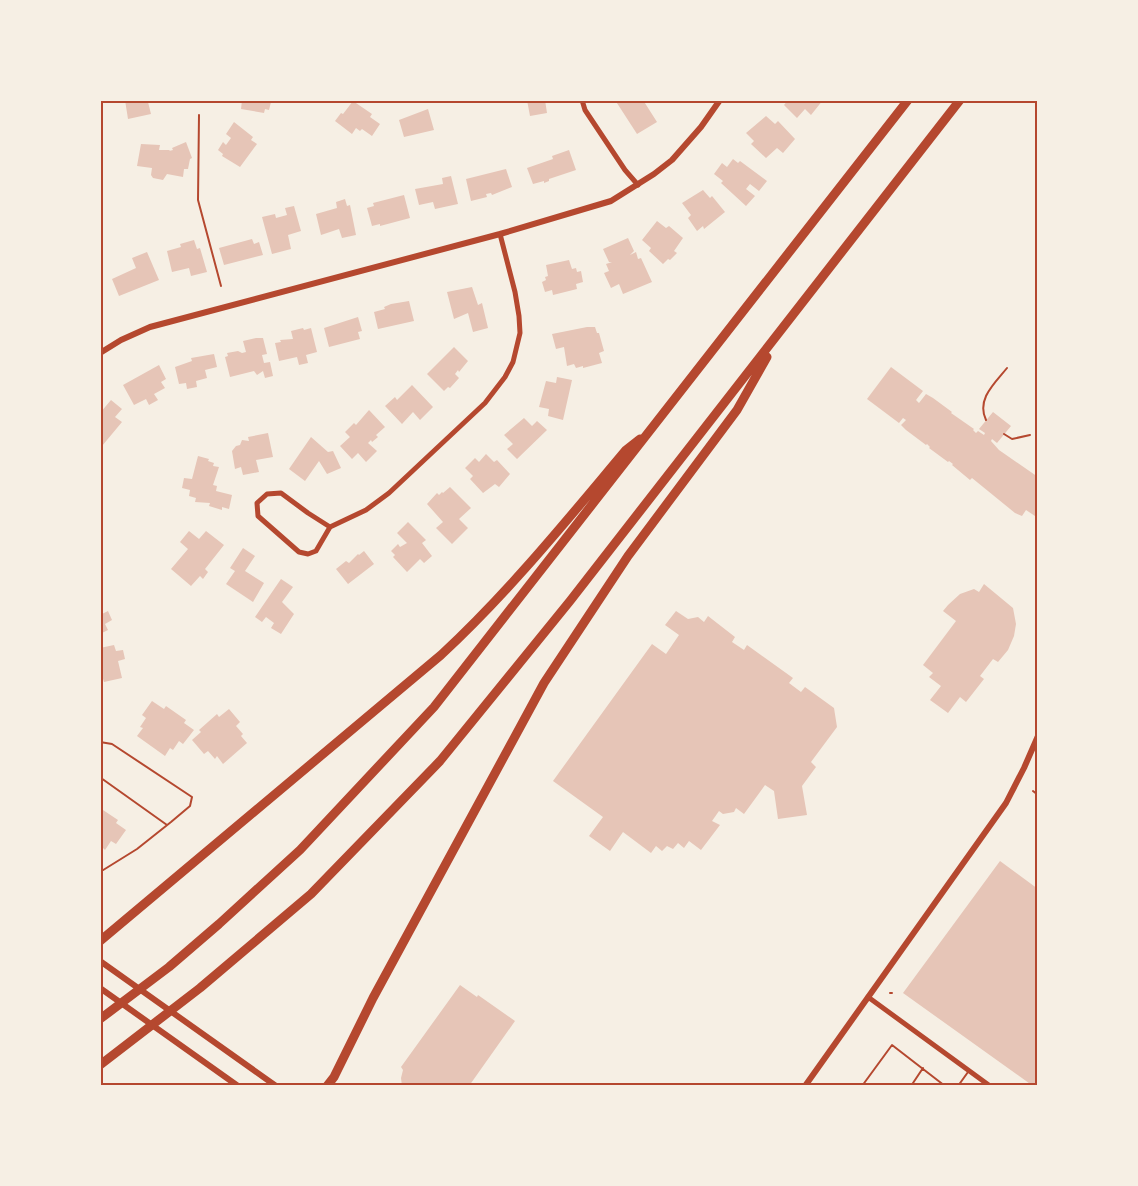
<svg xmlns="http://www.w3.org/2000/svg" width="1138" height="1186" font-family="'Public Sans',sans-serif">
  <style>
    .building { fill: #e6c5b7 }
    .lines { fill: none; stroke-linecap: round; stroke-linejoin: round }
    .path { stroke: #b5482f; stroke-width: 2 }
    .service { stroke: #b5482f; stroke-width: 2 }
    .minor { stroke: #b5482f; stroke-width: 5 }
    .tertiary { stroke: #b5482f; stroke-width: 6 }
    .motorway { stroke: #b5482f; stroke-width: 9 }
    .neatline { fill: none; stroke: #b5482f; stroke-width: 2 }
  </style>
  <rect width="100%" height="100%" fill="#f6efe4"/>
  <!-- building -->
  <path class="building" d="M125,100H143L144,103L148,102L151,114L128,119Z
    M242,100H269L271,102L269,110L265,109L264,113L241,109Z
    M527,100H545L547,113L530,116Z
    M615,100H643L657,122L637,134Z
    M788,100H823L811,115L805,109L797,118L784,105Z
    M353,101L372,114L370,117L380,124L372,136L362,129L360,131L356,128L352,134L335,121L341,113L343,114Z
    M428,109L434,130L404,137L399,120Z
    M766,116L775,124L778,121L795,139L783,153L777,148L766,158L751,144L754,141L746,133Z
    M234,122L253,137L251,140L257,144L240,167L222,156L223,154L218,150L223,142L226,145L231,138L226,134Z
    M186,142L192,158L190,159L188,169H184L183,177L167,174L163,180L153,178L151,175L152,168L137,166L141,144L160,145L159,150H170L169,151L173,150L172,148Z
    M569,150L576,170L549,179V181L544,183V181L533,184L527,168L553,159L552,156Z
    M733,159L738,163L740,161L767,181L759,191L750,184L746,189L755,196L746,206L721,183L723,181L714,174L722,163L727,167Z
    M506,169L512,187L492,195L491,193L486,194L487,197L471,201L466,179Z
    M451,176L458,204L435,209L433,202L419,205L415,189L443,184L442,178Z
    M703,190L710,198L712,196L725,212L704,229L703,226L697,231L688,218L691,215L682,203Z
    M404,195L410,218L380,226V224L372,226L367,208L374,206L373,203Z
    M345,199L347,206L350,205L356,235L342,238L339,229L321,235L316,214L337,208L336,202Z
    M294,206L301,231L288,235L291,249L272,254L262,217L275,214L276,218L287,215L285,208Z
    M657,221L666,228L669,226L683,238L674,251L677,253L670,260L668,259L663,264L649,251L651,248L642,240Z
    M628,238L634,251L630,255L636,252L638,259L641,258L652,282L623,294L619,284L611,288L604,273L609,271L606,264L612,262H609L603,249Z
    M252,239L254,244L259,242L263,255L224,265L219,248Z
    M194,240L197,249L200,248L207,272L191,276L189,268L172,272L167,251L181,247L180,244Z
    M147,252L159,280L119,296L112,279L136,268L132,258Z
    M569,260L572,269L576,268L577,272L581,271L583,282L576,284L577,289L553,295L552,290L545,292L542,282L546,280L545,277L548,276L546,265Z
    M472,287L478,305L482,303L488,328L473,332L468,313L454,319L447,292Z
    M409,301L414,321L378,329L374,312L385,309L384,307L391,304Z
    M358,317L362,331L358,332L360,339L329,347L324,328Z
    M587,327H595L597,333H599L604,351L599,353L602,363L583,368V366L576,368L574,364L567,366L564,347L556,349L552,334Z
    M303,328L304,330L311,328L317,352L306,355L308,363L299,365L297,357L279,361L275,343L281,342L280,340L293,339L291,331Z
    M256,338H263L267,354L262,355L264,363L270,362L273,376L265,378L263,371L257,375L254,371L230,377L225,357L228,356L227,353L238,351L242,353L246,352L243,341Z
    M454,347L468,361L459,372L458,370L455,374L459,378L450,388L448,387L444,391L427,374Z
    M214,354L217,367L205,370L207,378L196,381L197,387L187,389L186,383L179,384L175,367L192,361L191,358Z
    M159,365L166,379L161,382L165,388L154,394L158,400L149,405L146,399L134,405L123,385Z
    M891,367L923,391L916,400L919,403L926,394L933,398L952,412L951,413L974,429L973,430L976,433L978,431L984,435L985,433L979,429L993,412L1011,426L997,443L992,439L991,441L999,450L1038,477V518L1026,510L1022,516L1015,513L972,478L970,480L952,465L953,464L949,461L948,462L929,448L930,447L927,444L926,445L906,430L901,425L906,420L903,418L899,423L867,399Z
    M557,377L572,380L563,420L548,416L549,409L539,407L546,381L556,383Z
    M412,385L433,407L420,420L413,412L402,424L385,406L395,397L397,400Z
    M111,400L122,409L115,417L122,422L102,446L100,419L102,417L100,413Z
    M369,410L385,427L376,435L378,437L372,442L371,440L368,443L377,451L366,462L358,453L352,459L340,446L350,437L345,432L354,423L356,425Z
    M524,418L532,426L537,421L547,430L517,459L507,449L513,444L504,435Z
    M268,433L273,457L256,460L259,472L243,475L241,467L235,469L232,451L236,446L240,445L242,440L249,441L248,437Z
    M311,437L328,452L333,451L341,468L327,474L319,461L305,481L289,469Z
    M486,454L494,462L497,460L510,474L499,487L495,484L483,493L470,479L473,476L465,468L475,458L479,462Z
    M198,456L209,459L208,461L214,463L213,466L219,467L213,485L217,486L216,491L232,495L229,509L222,507V510L209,506L210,503L195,502L196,498L189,496L190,490L182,488L184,478L192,479Z
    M450,487L471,508L459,519L468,528L452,544L436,528L443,522L427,504L437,493L439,495L442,492L443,493Z
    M408,522L426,540L422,543L432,556L424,563L420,559L407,572L393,557L395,555L391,551L398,544L400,547L407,543L397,533Z
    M189,531L199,539L206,531L224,545L205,569L208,572L203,579L200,576L191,586L171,569L188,549L180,542Z
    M243,548L255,556L245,571L264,583L253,602L226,584L235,571L230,568Z
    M364,551L374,564L348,584L336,569L346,561L349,563L358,554L359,555Z
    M281,579L293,587L282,602L294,614L281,634L271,628L274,623L266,617L262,622L255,617Z
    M984,584L1013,608L1016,624L1014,636L1008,650L998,662L993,659L980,676L984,679L966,702L960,697L948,713L930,700L941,686L929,677L933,673L923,665L956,621L943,611L948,605L960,594L974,589L979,592Z
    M108,611L112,620L105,624L108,630L100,634V615Z
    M676,611L688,619L698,617L704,622L708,616L735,637L732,642L744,650L747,645L793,678L789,683L801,692L805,687L834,708L837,727L811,762L816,767L802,786L807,815L778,819L774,791L765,785L744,814L736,808L734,812L723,814L719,811L712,821L720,825L701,850L689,841L684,848L678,843L673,849L667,846L662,851L656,846L651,853L623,832L610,851L589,836L603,817L553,781L652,644L666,654L679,635L665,625Z
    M114,645L116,651L123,650L125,659L118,661L122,678L104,682L100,669V648Z
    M152,701L164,709L166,706L186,720L184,723L194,730L183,744L179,741L173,750L170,748L165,756L137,736L143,728L140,727L146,718L142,715Z
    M229,709L240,722L236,726L243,734L241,736L247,743L223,764L217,756L215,759L208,751L204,754L192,740L201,732L199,730L217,714L219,717Z
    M100,808L118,820L116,823L126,830L116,844L111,841L105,850L103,848L100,852Z
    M1000,861L1038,889V1086H1033L903,993Z
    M460,985L477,997L478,995L515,1021L469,1086H402L401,1078L403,1070L401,1067Z"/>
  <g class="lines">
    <!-- path -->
    <path class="path" d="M199,115L198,200L221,286
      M1033,791L1038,795
      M890,993H892"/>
    <!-- service -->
    <path class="service" d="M986,420C976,399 995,383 1007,368
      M1004,434L1012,439L1030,435
      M100,742L112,744L192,797L190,806L171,822L137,849L100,872
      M100,752L102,742
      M100,775L101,778L167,825
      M862,1086L892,1045L945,1086
      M911,1086L923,1068
      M958,1086L968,1072"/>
    <!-- minor -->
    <path class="minor" d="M582,100L585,110L625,170L638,185
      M330,527L308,513L281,493L267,494L257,503L258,516L299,552L308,554L316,551L330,527L366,510L389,493L485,403L505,377L513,362L520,333L519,316L515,292L500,234
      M868,997L990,1086"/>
    <!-- tertiary -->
    <path class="tertiary" d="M100,353L121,340L150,327L500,234L611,201L654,174L672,160L701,127L720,100
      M100,961L276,1086
      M100,988L238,1086
      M805,1086L1006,803L1024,768L1038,736"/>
    <!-- motorway -->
    <path class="motorway" d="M100,941L441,655C509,592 567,520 626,450L640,439
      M100,1019L169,967L219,924L300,850L434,707L908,100
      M100,1065L200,988L311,894L440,761L570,601L960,100
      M327,1086L334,1077L373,998L544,683L628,556L737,410L767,357"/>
  </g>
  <!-- border -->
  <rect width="1138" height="1186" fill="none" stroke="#f6efe4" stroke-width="204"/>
  <rect x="102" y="102" width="934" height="982" class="neatline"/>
</svg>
